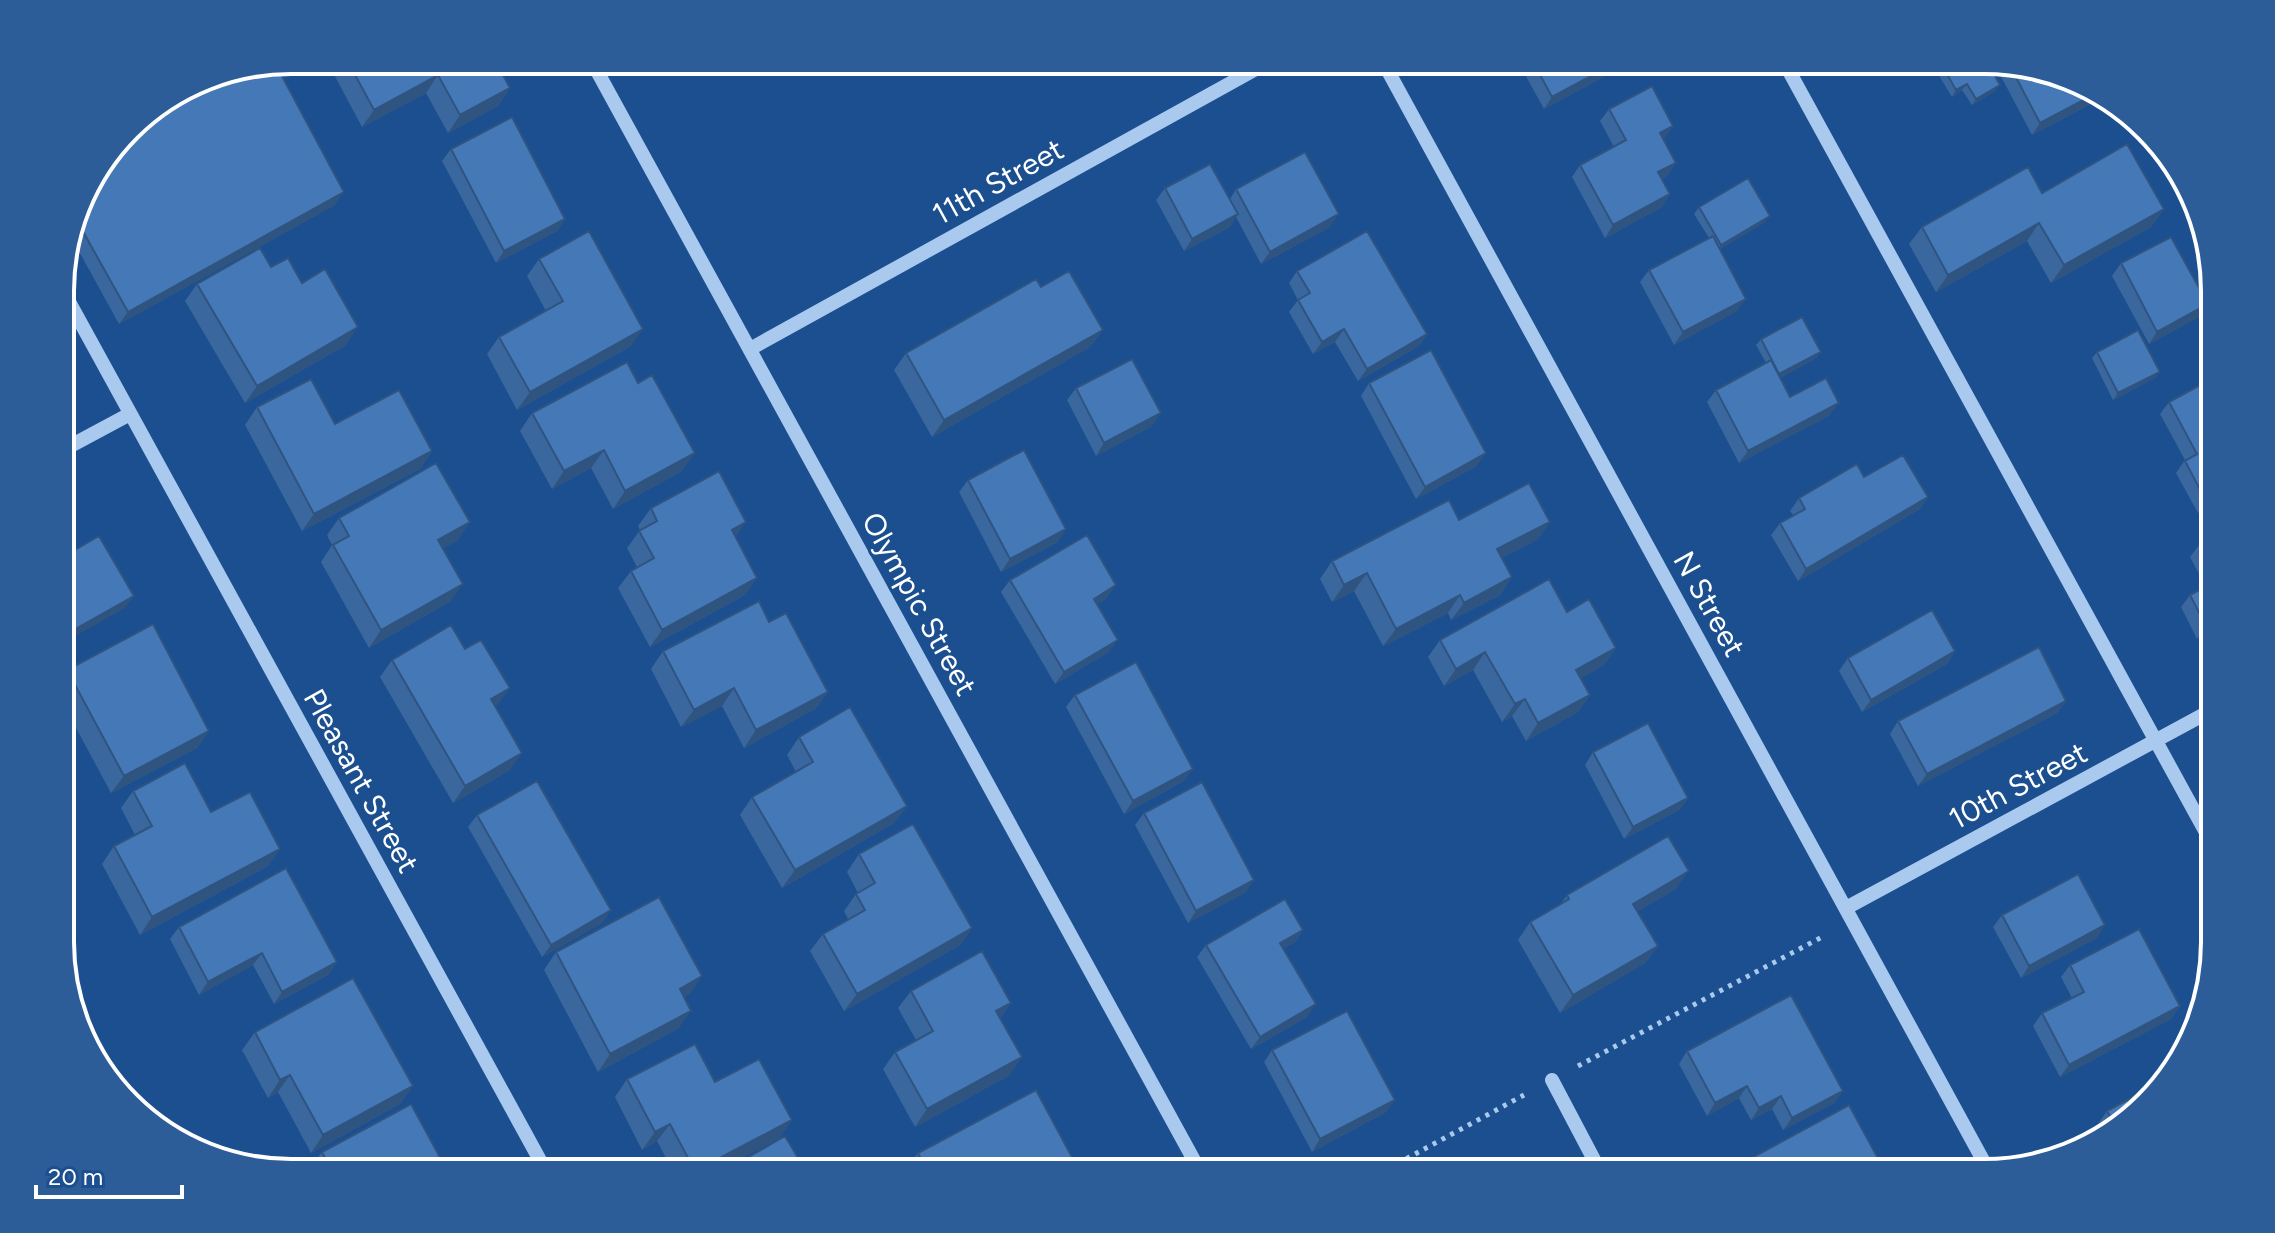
<svg xmlns="http://www.w3.org/2000/svg" width="2275" height="1233" font-family="Figtree,sans-serif">
  <style>
    .lines { fill: none; stroke-linecap: round; stroke-linejoin: round }
    .path { stroke: #a9c9ee; stroke-width: 5; stroke-dasharray: 4 6; stroke-linecap: butt }
    .minor { stroke: #a9c9ee; stroke-width: 14 }
    .wall { fill: #3a679d }
    .shaded-wall { fill: #305480 }
    .building { fill: #4478b7; stroke: #305480; stroke-width: 2 }
    .labels { text-anchor: middle; stroke-width: 6; stroke-linejoin: round; paint-order: stroke }
    .street-label { font-size: 30px; fill: #fff; stroke: #1b4f8f }
    .rim { fill: none; stroke: #fff; stroke-width: 4 }
  </style>
  <rect width="100%" height="100%" fill="#1b4f8f"/>
  <g class="lines">
    <!-- path -->
    <path class="path" d="M1578,1066L1824,936
      M1380,1173L1524,1095"/>
    <!-- minor -->
    <path class="minor" d="M591,60L1201,1173
      M1382,60L1990,1173
      M1783,60L2215,849
      M61,287L547,1173
      M750,349L1272,60
      M61,451L130,414
      M1846,908L2214,709
      M1552,1080L1601,1173"/>
  </g>
  <!-- wall -->
  <path class="wall" d="M337,60H495L510,88L498,106L448,133L426,93L362,127L331,69Z
    M1016,60H1030L1019,66Z
    M1045,60H1072L1051,71Z
    M1517,60H1635L1544,109Z
    M1998,63L2087,84L2097,93L2089,105L2032,135L1996,67Z
    M1943,67L1995,91L1972,105L1962,90L1952,97L1938,74Z
    M1609,109L1673,126L1663,139L1676,163L1667,176L1662,179L1670,194L1662,207L1605,238L1572,177L1580,165L1614,147L1600,121Z
    M451,149L565,219L557,231L496,263L442,161Z
    M84,188L335,205L119,324L71,237Z
    M1165,188L1230,199L1236,189L1330,227L1261,264L1236,217L1230,227L1184,251L1156,200Z
    M2042,193L2164,209L2151,227L2051,283L2027,241L1936,292L1909,244L1922,227Z
    M1699,207L1765,222L1720,249L1737,311L1674,345L1640,282L1649,270L1709,238L1694,214Z
    M539,259L631,346L517,410L487,354L499,337L546,311L527,276Z
    M2121,263L2199,317L2149,344L2112,276Z
    M271,267L302,283L346,345L245,403L185,301L197,284Z
    M1297,271L1427,334L1419,346L1358,381L1335,342L1313,354L1289,312L1298,300L1289,283Z
    M1041,287L1103,330L1090,347L932,437L894,370L906,353Z
    M1761,339L1821,352L1816,358L1780,378L1790,397L1830,415L1739,463L1707,402L1716,390L1766,363L1756,345Z
    M2097,352L2160,372L2155,378L2113,400L2092,358Z
    M2213,378L2214,505L2198,513L2176,473L2185,460L2160,414L2169,402Z
    M1369,383L1477,466L1416,499L1361,396Z
    M1076,388L1152,426L1096,456L1067,400Z
    M257,407L335,424L432,451L420,469L302,531L245,425Z
    M532,413L682,471L613,509L591,468L552,489L520,431Z
    M1864,477L1928,497L1920,509L1798,581L1771,535L1780,523L1793,515L1790,511L1799,498Z
    M968,480L1058,542L1001,572L959,492Z
    M651,508L736,538L745,595L650,647L618,588L631,571L637,567L627,548L640,530L638,526Z
    M339,518L458,540L443,548L451,601L369,648L321,562L332,545L327,535Z
    M1459,520L1550,522L1538,539L1502,558L1512,577L1500,595L1451,620L1448,613L1383,646L1354,591L1332,602L1320,579L1332,561Z
    M2214,537V630L2197,639L2181,607L2190,595L2206,587L2190,557L2199,545Z
    M1010,580L1107,598L1097,604L1109,652L1055,684L1001,592Z
    M1567,612L1616,648L1604,665L1581,678L1590,695L1578,712L1526,741L1512,716L1502,722L1473,670L1444,686L1428,657L1440,640Z
    M769,622L828,692L815,709L744,748L722,706L681,727L651,669L663,651Z
    M465,649L510,688L495,707L510,770L453,803L380,677L392,660Z
    M1955,651L1947,664L1862,712L1839,671L1848,658Z
    M67,670L209,731L197,748L111,793L61,700V678Z
    M1075,695L1184,781L1124,814L1066,707Z
    M2066,701L2057,713L1918,786L1890,734L1898,721Z
    M799,737L907,806L894,823L782,888L740,815L752,797L796,772L787,755Z
    M1593,752L1688,798L1679,810L1624,839L1585,765Z
    M133,791L280,849L268,866L140,935L102,864L114,846L135,835L121,808Z
    M1144,813L1246,892L1188,923L1135,825Z
    M477,815L611,910L602,923L542,957L468,827Z
    M859,854L972,928L960,945L844,1011L810,951L823,934L848,919L844,911L856,894L858,893L847,872Z
    M1676,889L1638,911L1658,946L1645,963L1560,1013L1518,940L1530,922L1560,905L1567,895Z
    M2002,915L2097,938L2021,978L1993,927Z
    M179,927L337,962L328,975L274,1004L253,965L199,995L170,939Z
    M1303,930L1295,942L1283,949L1307,1017L1251,1049L1197,957L1206,945Z
    M556,952L690,994L684,997L679,1028L598,1072L544,970Z
    M2070,965L2180,1006L2171,1019L2060,1077L2033,1026L2042,1013L2072,998L2061,977Z
    M911,991L1011,1003L1000,1018L1010,1075L915,1127L883,1069L895,1052L916,1040L898,1008Z
    M255,1032L413,1086L400,1104L311,1153L278,1092L268,1098L242,1050Z
    M1272,1050L1386,1112L1312,1152L1264,1062Z
    M1687,1051L1843,1091L1834,1103L1783,1130L1772,1109L1751,1120L1739,1098L1707,1116L1679,1064Z
    M627,1079L715,1082L780,1138L712,1173H674L657,1141L642,1150L615,1097Z
    M2155,1085L2112,1134L2105,1137L2098,1124L2107,1111Z
    M322,1152L433,1173H318L313,1164Z
    M918,1153L1073,1159L1062,1173H913L909,1165Z
    M1746,1161L1886,1173H1738Z"/>
  <!-- shaded-wall -->
  <path class="shaded-wall" d="M1023,60H1030L1019,66Z
    M1059,60H1072L1051,71Z
    M1621,60H1635L1544,109L1552,97Z
    M438,75L426,93L362,127L374,110Z
    M1967,84L1962,90L1952,97L1956,90Z
    M2000,85L1995,91L1972,105L1976,99Z
    M510,88L498,106L448,133L460,115Z
    M2097,93L2089,105L2032,135L2040,123Z
    M1673,126L1665,138L1651,146L1660,133Z
    M1676,163L1667,176L1650,185L1658,172Z
    M344,192L335,205L119,324L128,312Z
    M1670,194L1662,207L1605,238L1613,225Z
    M2164,209L2151,227L2051,283L2064,265Z
    M1238,214L1230,227L1184,251L1192,239Z
    M1339,214L1330,227L1261,264L1270,252Z
    M1770,216L1765,222L1717,251L1721,245Z
    M565,219L557,231L496,263L504,251Z
    M2039,223L2027,241L1936,292L1948,275Z
    M1746,299L1737,311L1674,345L1683,332Z
    M2208,304L2199,317L2149,344L2157,332Z
    M358,327L346,345L245,403L257,386Z
    M643,329L631,346L517,410L530,392Z
    M1344,329L1335,342L1313,354L1322,342Z
    M1103,330L1090,347L932,437L944,420Z
    M1427,334L1419,346L1358,381L1367,369Z
    M1821,352L1816,358L1775,381L1779,374Z
    M2160,372L2155,378L2113,400L2118,393Z
    M1839,403L1830,415L1739,463L1748,451Z
    M1161,413L1152,426L1096,456L1104,443Z
    M604,450L591,468L552,489L564,471Z
    M432,451L420,469L302,531L314,514Z
    M695,453L682,471L613,509L625,491Z
    M1486,453L1477,466L1416,499L1425,487Z
    M1928,497L1920,509L1798,581L1806,569Z
    M2214,497V505L2198,513L2206,501Z
    M470,522L458,540L426,558L438,540Z
    M746,522L734,539L732,530Z
    M1550,522L1538,539L1485,567L1497,549Z
    M1066,529L1058,542L1001,572L1010,559Z
    M1367,573L1354,591L1332,602L1344,585Z
    M1512,577L1500,595L1451,620L1464,603Z
    M757,578L745,595L650,647L662,630Z
    M463,584L451,601L369,648L381,630Z
    M1116,585L1107,598L1085,611L1094,599Z
    M1460,595L1448,613L1383,646L1396,629Z
    M134,596L125,608L61,644V637Z
    M2214,622V630L2197,639L2206,626Z
    M1118,640L1109,652L1055,684L1064,672Z
    M1616,648L1604,665L1564,688L1576,670Z
    M1955,651L1947,664L1862,712L1871,700Z
    M1485,652L1473,670L1444,686L1456,669Z
    M510,688L497,705L479,717L491,699Z
    M734,688L722,706L681,727L694,710Z
    M828,692L815,709L744,748L756,730Z
    M1590,695L1578,712L1526,741L1538,723Z
    M1525,699L1512,716L1502,722L1515,704Z
    M2066,701L2057,713L1918,786L1927,774Z
    M209,731L197,748L111,793L124,776Z
    M522,753L510,770L453,803L465,786Z
    M1193,769L1184,781L1124,814L1133,801Z
    M1688,798L1679,810L1624,839L1633,827Z
    M907,806L894,823L782,888L795,870Z
    M280,849L268,866L140,935L152,917Z
    M1689,871L1676,889L1621,921L1633,904Z
    M1254,880L1246,892L1188,923L1196,911Z
    M611,910L602,923L542,957L551,945Z
    M2105,925L2097,938L2021,978L2029,966Z
    M972,928L960,945L844,1011L857,994Z
    M1303,930L1295,942L1271,956L1280,943Z
    M1658,946L1645,963L1560,1013L1573,995Z
    M262,953L253,965L199,995L208,982Z
    M337,962L328,975L274,1004L282,992Z
    M702,976L690,994L668,1006L680,989Z
    M1011,1003L999,1020L996,1011Z
    M1316,1004L1307,1017L1251,1049L1260,1037Z
    M2180,1006L2171,1019L2060,1077L2069,1065Z
    M691,1011L679,1028L598,1072L610,1054Z
    M1022,1057L1010,1075L915,1127L927,1109Z
    M290,1075L278,1092L268,1098L280,1080Z
    M413,1086L400,1104L311,1153L323,1135Z
    M1747,1086L1739,1098L1707,1116L1715,1103Z
    M1843,1091L1834,1103L1783,1130L1792,1118Z
    M1781,1096L1772,1109L1751,1120L1759,1108Z
    M1395,1100L1386,1112L1312,1152L1320,1139Z
    M792,1120L780,1138L712,1173H693L695,1171Z
    M670,1124L657,1141L642,1150L655,1132Z
    M1073,1159L1064,1172L1062,1173H1048Z
    M442,1161L433,1173H419Z"/>
  <!-- building -->
  <path class="building" d="M347,60H495L510,88L460,115L438,75L374,110Z
    M1532,60H1621L1552,97Z
    M1955,60H1986L2000,85L1976,99L1967,84L1956,90L1943,67Z
    M275,63L344,192L128,312L76,219L84,188L138,118L203,77Z
    M2010,66L2087,84L2097,93L2040,123Z
    M1652,86L1673,126L1660,133L1676,163L1658,172L1670,194L1613,225L1580,165L1626,140L1609,109Z
    M512,117L565,219L504,251L451,149Z
    M2127,144L2164,209L2064,265L2039,223L1948,275L1922,227L2028,167L2042,193Z
    M1305,152L1339,214L1270,252L1236,189Z
    M1210,164L1238,214L1192,239L1165,188Z
    M1748,178L1770,216L1721,245L1699,207Z
    M589,231L643,329L530,392L499,337L563,301L539,259Z
    M1367,231L1427,334L1367,369L1344,329L1322,342L1298,300L1310,293L1297,271Z
    M1713,236L1746,299L1683,332L1649,270Z
    M2171,237L2208,304L2157,332L2121,263Z
    M260,248L271,267L288,258L302,283L325,269L358,327L257,386L197,284Z
    M1069,271L1103,330L944,420L906,353L1036,279L1041,287Z
    M1802,317L1821,352L1779,374L1761,339Z
    M2138,330L2160,372L2118,393L2097,352Z
    M1431,350L1486,453L1425,487L1369,383Z
    M1132,359L1161,413L1104,443L1076,388Z
    M1771,360L1790,397L1826,378L1839,403L1748,451L1716,390Z
    M627,362L638,383L652,375L695,453L625,491L604,450L564,471L532,413Z
    M2213,378L2214,497L2206,501L2185,461L2197,454L2169,402Z
    M311,379L335,424L399,390L432,451L314,514L257,407Z
    M1024,450L1066,529L1010,559L968,480Z
    M1903,455L1928,497L1806,569L1780,523L1805,509L1799,498L1857,464L1864,477Z
    M436,463L470,522L438,540L463,584L381,630L333,545L349,536L339,518Z
    M719,471L746,522L732,530L757,578L662,630L631,571L654,558L639,531L657,521L651,508Z
    M1529,483L1550,522L1497,549L1512,577L1464,603L1460,595L1396,629L1367,573L1344,585L1332,561L1449,500L1459,520Z
    M1087,535L1116,585L1094,599L1118,640L1064,672L1010,580Z
    M99,536L134,596L61,637V558Z
    M2214,537V573L2199,545Z
    M1549,579L1567,612L1589,599L1616,648L1576,670L1590,695L1538,723L1525,699L1515,704L1485,652L1456,669L1440,640Z
    M2214,582V622L2206,626L2190,595Z
    M759,601L769,622L786,613L828,692L756,730L734,688L694,710L663,651Z
    M1932,610L1955,651L1871,700L1848,658Z
    M153,624L209,731L124,776L67,670Z
    M451,625L465,649L481,640L510,688L491,699L522,753L465,786L392,660Z
    M2039,647L2066,701L1927,774L1898,721Z
    M1136,662L1193,769L1133,801L1075,695Z
    M850,707L907,806L795,870L752,797L813,762L799,737Z
    M1648,723L1688,798L1633,827L1593,752Z
    M185,763L211,812L250,792L280,849L152,917L114,846L152,826L133,791Z
    M537,781L611,910L551,945L477,815Z
    M1202,782L1254,880L1196,911L1144,813Z
    M913,824L972,928L857,994L823,934L865,910L856,894L875,883L859,854Z
    M1668,836L1689,871L1633,904L1658,946L1573,995L1530,922L1569,899L1567,895Z
    M286,868L337,962L282,992L262,953L208,982L179,927Z
    M2078,874L2105,925L2029,966L2002,915Z
    M659,897L702,976L680,989L691,1011L610,1054L556,952Z
    M1285,899L1303,930L1280,943L1316,1004L1260,1037L1206,945Z
    M2139,929L2180,1006L2069,1065L2042,1013L2084,992L2070,965Z
    M982,951L1011,1003L996,1011L1022,1057L927,1109L895,1052L933,1031L911,991Z
    M353,978L413,1086L323,1135L290,1075L280,1080L255,1032Z
    M1791,995L1843,1091L1792,1118L1781,1096L1759,1108L1747,1086L1715,1103L1687,1051Z
    M1347,1011L1395,1100L1320,1139L1272,1050Z
    M695,1044L715,1082L759,1059L792,1120L695,1171L670,1124L655,1132L627,1079Z
    M92,1051L107,1078L99,1071Z
    M2155,1085L2117,1129L2107,1111Z
    M1036,1090L1073,1159L1048,1173H928L918,1153Z
    M411,1104L442,1161L419,1173H333L322,1152Z
    M1849,1105L1886,1173H1753L1746,1161Z
    M785,1136L807,1173H721Z"/>
  <g class="labels">
    <!-- street labels -->
    <g class="street-label">
      <text transform="translate(998 182) rotate(-29)" y="10">11th Street</text>
      <text transform="translate(919 604) rotate(61)" y="10">Olympic Street</text>
      <text transform="translate(1709 604) rotate(61)" y="10">N Street</text>
      <text transform="translate(361 781) rotate(61)" y="10">Pleasant Street</text>
      <text transform="translate(2018 786) rotate(-28)" y="10">10th Street</text>
    </g>
  </g>
  <!-- crop -->
  <path d="M0 0H2275V1233H0ZM291 74H1984A217 217 0 0 1 2201 291V942A217 217 0 0 1 1984 1159H291A217 217 0 0 1 74 942V291A217 217 0 0 1 291 74Z" fill="#2d5d98" fill-rule="evenodd"/>
  <path class="rim" d="M291 74H1984A217 217 0 0 1 2201 291V942A217 217 0 0 1 1984 1159H291A217 217 0 0 1 74 942V291A217 217 0 0 1 291 74Z"/>
  <!-- scale -->
  <path d="M36 1185v12h146v-12" fill="none" stroke="#ffffff" stroke-width="4"/>
  <text x="48" y="1185" font-size="24" fill="#ffffff" stroke="#1b4f8f" stroke-width="6" paint-order="stroke">20 m</text>
</svg>
